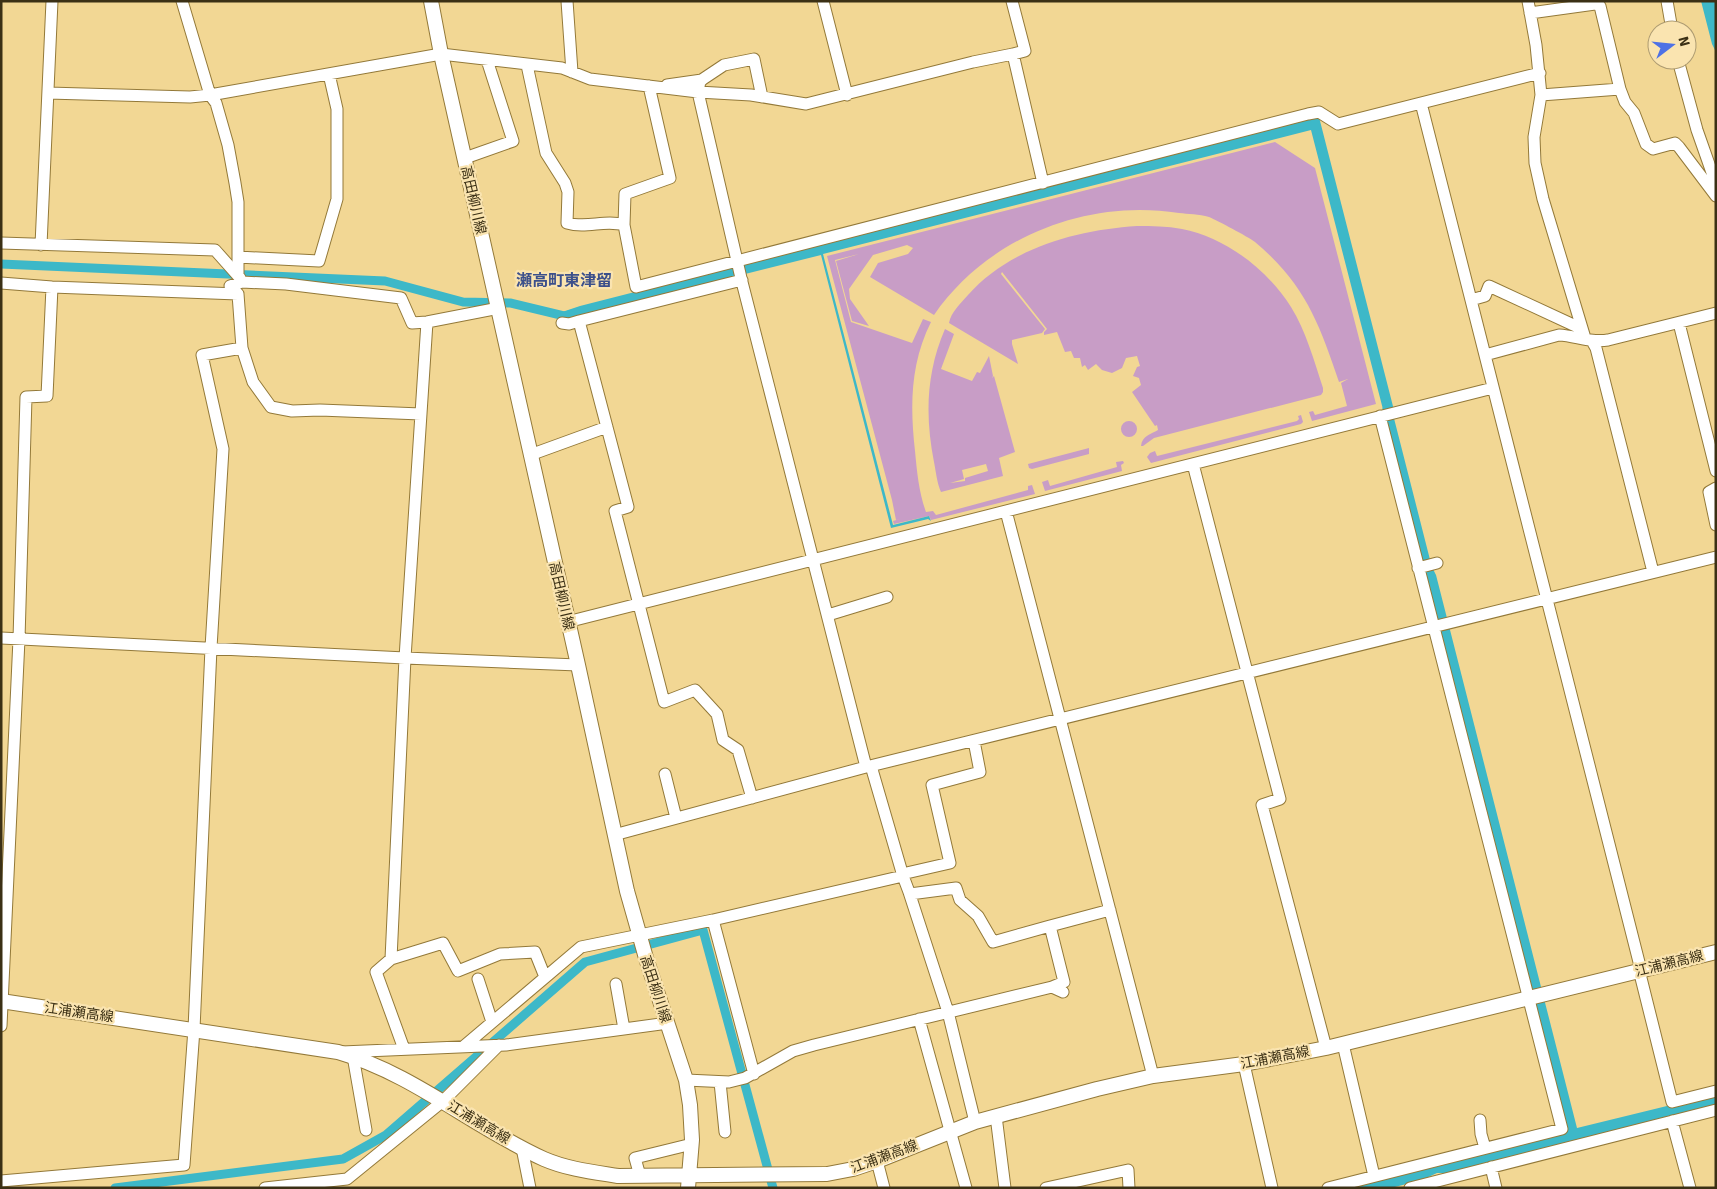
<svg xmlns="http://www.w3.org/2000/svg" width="1717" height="1189" font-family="Signika,'Noto Sans JP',sans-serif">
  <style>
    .green { fill: #c89dc6; fill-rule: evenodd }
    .water { fill: #3db8c8 }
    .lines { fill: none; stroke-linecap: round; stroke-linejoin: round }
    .canal { stroke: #3db8c8; stroke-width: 9 }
    .minor-casing { stroke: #937939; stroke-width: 13 }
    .major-casing { stroke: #937939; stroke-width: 16 }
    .minor { stroke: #fff; stroke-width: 11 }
    .major { stroke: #fff; stroke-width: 14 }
    .labels { text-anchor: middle; stroke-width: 4.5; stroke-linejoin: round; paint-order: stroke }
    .street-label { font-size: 14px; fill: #3b3015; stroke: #fae4b0 }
    .quarter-label { font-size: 16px; font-weight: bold; fill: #3c508b; stroke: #fae4b0 }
  </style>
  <rect width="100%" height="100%" fill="#f2d794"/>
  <!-- green -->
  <path class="green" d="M1275,142L1315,168L1376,404L1312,421L1309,412L1313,411L1315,415L1347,406L1341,383L1348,379L1339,382C1319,323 1305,284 1255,242C1247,236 1218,221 1209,217C1199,214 1188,214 1179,213C1086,198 987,238 934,315L870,277L878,263L908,254L913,248L907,245L873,255L849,289L850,299L869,326L852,321L836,261L859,254L835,260L851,322L912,343L923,319L931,322C910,364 910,406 915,451C917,472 919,493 926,512L933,511L936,515L1028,490V486L1032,485L1035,494L931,520L929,516L894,524L893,521L900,519L896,520L892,500L827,256Z
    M1137,226C1152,226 1167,226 1182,229C1225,237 1268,270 1291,307C1306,331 1314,361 1323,388V392L1321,395L1154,438L1143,446H1141C1142,436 1151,434 1158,430L1157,425L1155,426L1132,392L1141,385L1139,378L1133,376L1137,367L1140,366L1137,356L1126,358L1122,368L1112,373L1102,370L1096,364L1088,370L1085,365L1082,367L1080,358H1074L1071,351L1065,352L1057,332L1044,335V332L1047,329L1002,272L1001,274L1045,329L1042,333L1012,340V344L1018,364L949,323C951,312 961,303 968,295C1010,248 1076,230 1137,226Z
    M945,329L954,334L941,369L972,381L977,372L980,373L989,356L993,376L992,378L994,376L1015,452L999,458L1003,476L941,492C937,483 936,472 934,462C925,416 926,373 945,329ZM986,464L988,471L965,478V481L950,483L964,479L962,470Z
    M1301,415L1303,422L1301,424L1151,463L1147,457L1150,453L1155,451L1157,456L1297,421L1299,419L1298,416Z
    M1121 429a8 8 0 1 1 16 0a8 8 0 1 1-16 0Z
    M1089,448V454L1032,469L1029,468L1028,464Z
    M1123,461L1124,463L1121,465L1122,471L1045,491L1042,482L1048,480L1050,486L1117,467L1116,462Z"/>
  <!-- water -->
  <path class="water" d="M1701,1H1716V52L1712,44Z
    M1319,117L1396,418L1386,421L1311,130L823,254L893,525L929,516L931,521L928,519L891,528L821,255L566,319L558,317L559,313L580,306Z
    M1433,569L1436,575L1577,1128L1716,1094V1105L1446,1173H1437L1422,1180L1391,1188H1346L1422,1169L1436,1167L1567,1131L1425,571Z"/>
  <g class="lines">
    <!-- canal -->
    <path class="canal" d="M1,264L385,281L463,302L511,303L565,316L570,315
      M1387,409L1428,570
      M115,1188L343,1159L386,1135L585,962L703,930L773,1188"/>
    <defs>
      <path id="minor" d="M182,1L210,95L216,103L228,145L235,183L238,202V276
        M567,1L572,72
        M823,1L847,95
        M1528,1L1536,45L1541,95L1534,137L1535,163L1543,199L1585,338
        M1667,1L1672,30
        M1530,13L1595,4L1600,6L1620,89
        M1009,55L1025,51L1012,1
        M1678,60L1697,130L1716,184
        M527,65L546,153L565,183L568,192L567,223C587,229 605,219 624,225L636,287L1308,114L1319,112L1338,124L1540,73
        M667,85L702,80
        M48,93L190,97L210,95L441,54L562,68L590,79L698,92L751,95L806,104L973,62L1013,54L1043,183
        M1541,95L1620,89L1625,102L1634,113L1646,144L1653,149L1675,143L1679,147L1716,196
        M762,97L754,59L724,65L700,81L698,92L741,278L866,767
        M1421,103L1641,970
        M465,158L513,141L487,60
        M624,225L625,194L670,178L649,86
        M1,243L215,250L240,278
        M41,245L52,1
        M238,257L319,261L337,199V109L329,74
        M1,283L52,287L238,294
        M1471,300L1485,296L1489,286L1582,329
        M579,321L628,507L615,511L664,702L695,690L717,714L723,740L738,750L752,798
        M562,323L569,324L579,321L742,280
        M1679,323L1716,471
        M1592,341L1596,348L1653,572
        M242,348L253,382L271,407L292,411L320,410L421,414
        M1485,355L1559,335C1576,336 1591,343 1608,340L1716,313
        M530,455L607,427
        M1193,464L1280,799L1262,805L1326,1048
        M1716,488L1709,492L1716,525
        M1006,511L1153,1076
        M1418,568L1437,563
        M828,615L887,597
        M567,622L1493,388
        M1,638L405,658L578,665
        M871,766L903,876L909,892L948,1012L975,1122
        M665,774L676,818
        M614,835L866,767L1716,557
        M902,874L950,863L932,785L980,772L974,741
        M910,894L956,888L960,900L978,916L993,942L1050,926
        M713,920L754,1074
        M391,959L405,658L427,322
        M1639,970L1672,1102L1716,1091
        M478,979L492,1022
        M616,984L624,1029
        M1052,987L1064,982L1050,926L1110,910
        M919,1019L966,1188
        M1,1026L19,639L26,397L47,396L52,287
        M1343,1044L1374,1176
        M463,1047L581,947L713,920L903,876
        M404,1049L376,972L391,959L443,943L458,971L500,954L535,952L545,977
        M342,1052L506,1045L668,1023
        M353,1056L366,1130
        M1244,1064L1272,1188
        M686,1080L729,1082L745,1078L793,1051L814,1045L1052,987L1063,992
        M720,1082L725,1132
        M996,1116L1005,1188
        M1480,1120L1481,1134L1485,1148
        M1672,1121L1690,1188
        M522,1148L530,1188
        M877,1161L884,1188
        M1491,1167L1496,1188
        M640,1176L635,1158L692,1144
        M1,1181L184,1165L194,1029L211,648L223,449L202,355L242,348L238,294L230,286L242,282L286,284L401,298L412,323L427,322L499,308
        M265,1188L347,1179L443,1101L499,1045
        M1046,1188L1128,1170L1129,1188
        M1328,1188L1562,1129L1380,416
        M1410,1188L1716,1110"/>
      <path id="major" d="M431,1L441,54L578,665L627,891L646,958L686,1080L690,1105L692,1140L688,1188
        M1,1001L338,1052C414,1074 473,1127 544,1159C567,1169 593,1172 618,1176L827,1174L853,1169L877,1161L975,1122L1097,1089L1153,1076L1244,1064L1326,1048L1716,952"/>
    </defs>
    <!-- minor casing -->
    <use href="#minor" class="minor-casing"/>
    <!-- major casing -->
    <use href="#major" class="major-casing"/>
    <!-- minor -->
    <use href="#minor" class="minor"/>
    <!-- major -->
    <use href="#major" class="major"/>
  </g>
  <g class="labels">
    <!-- street labels -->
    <g class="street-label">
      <text transform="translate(474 200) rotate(77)" y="5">高田柳川線</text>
      <text transform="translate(562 596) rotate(77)" y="5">高田柳川線</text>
      <text transform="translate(1669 963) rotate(-14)" y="5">江浦瀬高線</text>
      <text transform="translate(656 989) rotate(72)" y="5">高田柳川線</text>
      <text transform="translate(79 1012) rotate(8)" y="5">江浦瀬高線</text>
      <text transform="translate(1275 1057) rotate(-11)" y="5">江浦瀬高線</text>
      <text transform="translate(479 1122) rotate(31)" y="5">江浦瀬高線</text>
      <text transform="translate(884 1156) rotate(-20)" y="5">江浦瀬高線</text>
    </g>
    <!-- quarter labels -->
    <g class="quarter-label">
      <text x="564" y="286">瀬高町東津留</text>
    </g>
  </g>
  <!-- border -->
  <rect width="1717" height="1189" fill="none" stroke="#3b3015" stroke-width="5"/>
  <!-- north arrow -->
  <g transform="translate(1672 45) rotate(74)"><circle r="24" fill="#fae4b0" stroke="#ae9c72"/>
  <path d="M0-4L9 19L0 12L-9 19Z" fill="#4e71e5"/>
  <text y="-8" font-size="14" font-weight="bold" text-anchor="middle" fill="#3b3015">N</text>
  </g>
</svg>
